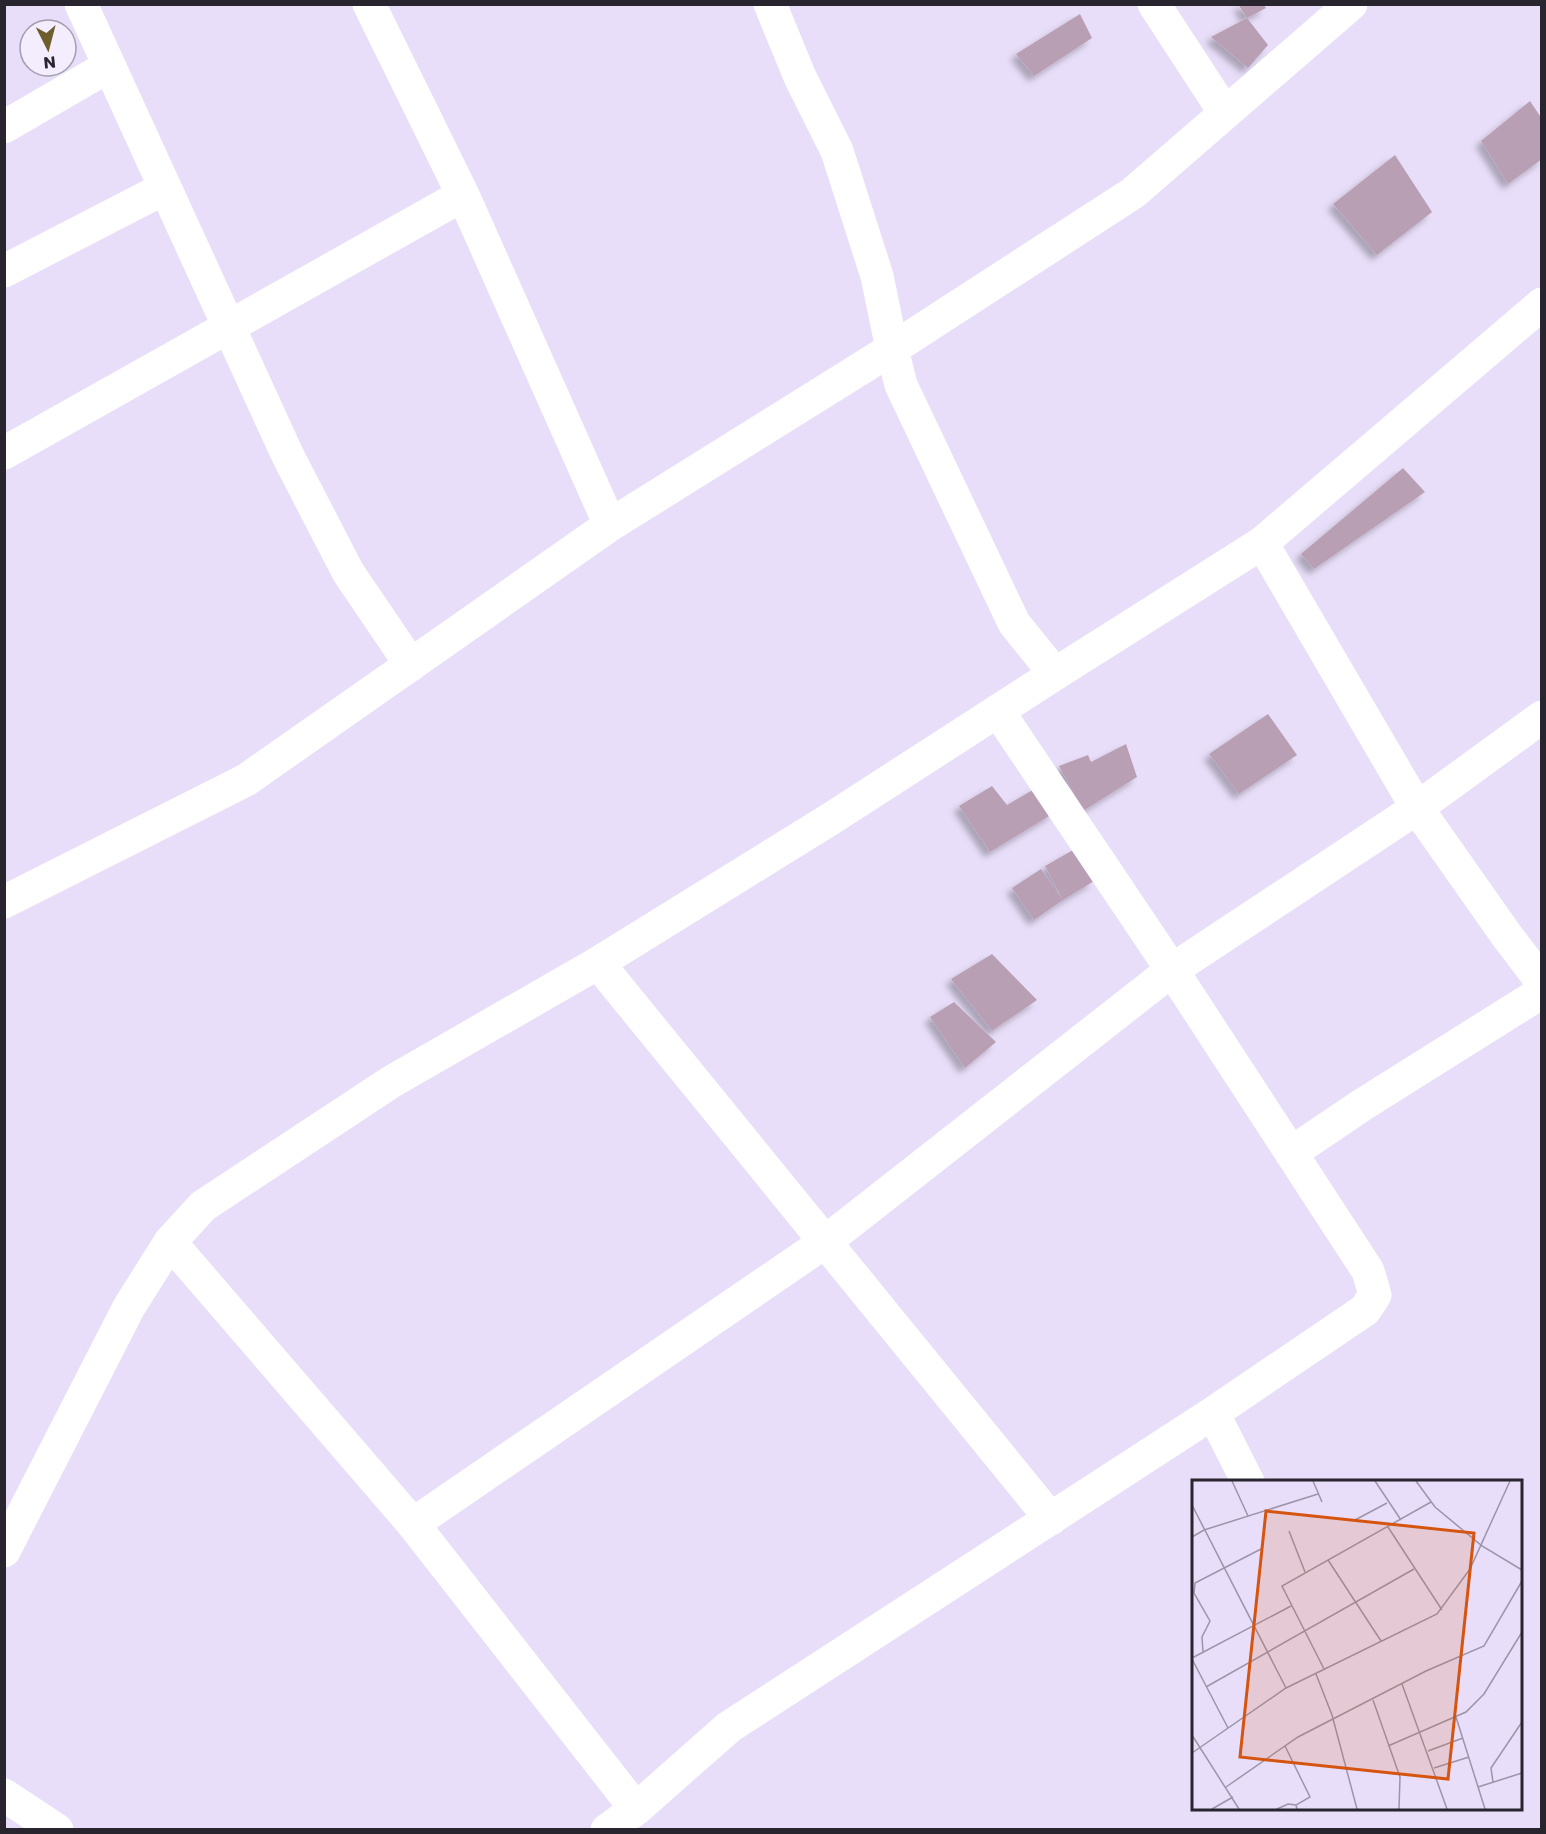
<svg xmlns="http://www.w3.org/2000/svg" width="1546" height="1834" font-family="Poppins,sans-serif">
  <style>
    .building { fill: #b89fb4; filter: url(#shadow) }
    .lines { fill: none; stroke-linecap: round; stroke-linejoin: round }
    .street { stroke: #fff; stroke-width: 33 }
    .secondary { stroke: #fff; stroke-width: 33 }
    .inset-road { fill: none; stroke: #9c94a8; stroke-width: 1.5 }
    .view { fill: #d55410; fill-opacity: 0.15; stroke: #d55410; stroke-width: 3 }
    .inset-edge { fill: none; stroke: #29252f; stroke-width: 3 }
  </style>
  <defs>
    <filter id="shadow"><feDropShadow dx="-5.5" dy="5.5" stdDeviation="3" flood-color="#0004"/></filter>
  </defs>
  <rect width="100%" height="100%" fill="#e8def9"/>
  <!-- building -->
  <path class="building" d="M1238,4H1263L1266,8L1247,18Z
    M1080,14L1092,38L1034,76L1016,54Z
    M1247,18L1268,45L1248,68L1211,37Z
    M1530,101L1542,119V159L1508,184L1481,141Z
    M1395,155L1432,212L1377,255L1333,204Z
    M1403,468L1425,492L1314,569L1301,554Z
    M1268,714L1297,755L1239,794L1209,754Z
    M1126,744L1137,777L1083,811L1059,766L1088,755L1091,762Z
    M992,786L1007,805L1036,788L1054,813L990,852L959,806Z
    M1073,850L1094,881L1063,900L1045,866Z
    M1041,869L1063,900L1034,920L1012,888Z
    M992,954L1037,1000L992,1031L951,979Z
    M954,1002L996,1042L965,1068L930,1017Z"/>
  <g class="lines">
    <!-- street -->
    <path class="street" d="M81,4L288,456L348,572L411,665
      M369,4L463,195L610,525
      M770,4L800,77L837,151L877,276L892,349L901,385L1014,623L1055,674
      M1154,4L1225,113
      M4,127L109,66
      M4,271L165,188
      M4,453L463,195
      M1262,543L1417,808L1507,936L1542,982
      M4,902L246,780L610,525L892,349L1133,193L1351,4
      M598,963L1051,1519
      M1291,1153L1362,1105L1542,992
      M170,1242L413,1524L636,1809
      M1213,1413L1248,1482
      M413,1524L825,1242L1172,970L1417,808L1542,717
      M4,1795L57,1830
      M607,1830L636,1809L729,1727L1213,1413L1365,1310L1375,1295L1368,1271L1172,970L998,711"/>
    <!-- secondary -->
    <path class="secondary" d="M4,1551L129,1307L170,1242L203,1206L391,1082L598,963L832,818L1055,674L1262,543L1542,304"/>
  </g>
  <!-- overview -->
  <g transform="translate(1192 1480)">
    <rect width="330" height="330" fill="#e8def9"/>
    <path class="inset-road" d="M40,1L56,36M121,1L130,22M183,1L209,40M224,1L243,27L290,66L330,90M0,25L94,208M163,40L195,23M196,47L250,130M97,51L113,92M0,57L12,50L126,14M136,80L189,161M11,172L10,157L18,141L2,113L3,103L69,69M0,178L99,126M0,179L36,248M132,189L90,106L239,22M124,194L140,235L165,329M210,204L255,329M14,207L222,89M181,220L208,297L207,329M264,237L293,329M0,255L47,329M93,266L118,317L104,325L105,329M196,266L274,232L292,214L330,152M236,271L271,258M0,273L94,208L245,134L278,89L318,1M242,288L277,277M301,302L299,288L330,242M34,307L106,257L234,191L292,166L330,101M286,307L330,293M20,329L41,317M85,329L96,324L104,325"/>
    <path class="view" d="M74,31L282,53L256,299L48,277Z"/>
    <rect width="330" height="330" class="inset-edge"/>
  </g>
  <!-- border -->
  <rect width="1546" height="1834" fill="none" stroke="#29252f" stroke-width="12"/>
  <!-- north arrow -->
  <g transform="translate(48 48) rotate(174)"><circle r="28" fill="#f3edfe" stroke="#a29dab" stroke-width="1.5"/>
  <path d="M0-4.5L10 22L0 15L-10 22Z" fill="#6e5e2c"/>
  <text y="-9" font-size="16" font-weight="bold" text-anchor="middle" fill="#29252f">N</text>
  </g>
</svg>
